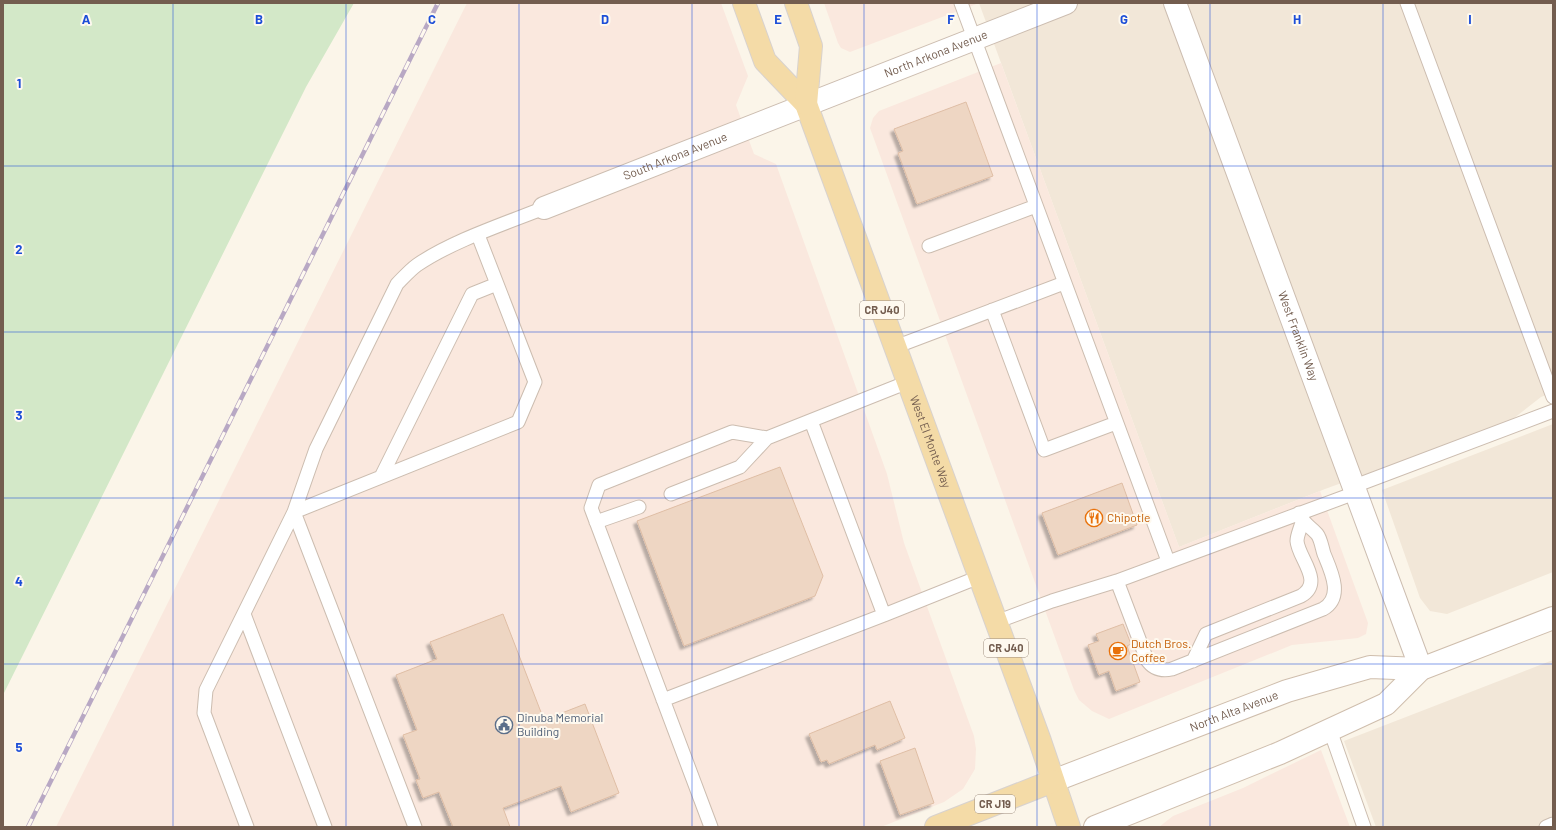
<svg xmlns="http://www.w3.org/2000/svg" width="1556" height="830" font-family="Barlow,sans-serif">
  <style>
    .residential { fill: #f2e7d8 }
    .commercial { fill: #fae8de }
    .green { fill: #d3e8c8 }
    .building { fill: #eed6c3; stroke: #dfbea5; filter: url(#shadow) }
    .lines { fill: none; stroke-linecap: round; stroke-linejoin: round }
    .service-casing { stroke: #ccbdb0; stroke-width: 15 }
    .minor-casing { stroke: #ccbdb0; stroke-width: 24 }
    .secondary-casing { stroke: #cfbead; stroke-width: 24 }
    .primary-casing { stroke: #d8d2ce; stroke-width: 24 }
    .service { stroke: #fff; stroke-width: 13 }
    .minor { stroke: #fff; stroke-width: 22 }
    .secondary { stroke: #fff; stroke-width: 22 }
    .primary { stroke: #f4dba7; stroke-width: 22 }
    .rail-casing { stroke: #b8a8c4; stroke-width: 4.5 }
    .rail { stroke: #fef9ef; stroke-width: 3; stroke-dasharray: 9; stroke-linecap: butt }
    .grid { fill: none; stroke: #1d4ed8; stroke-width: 1; stroke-opacity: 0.55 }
    .labels { text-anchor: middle; stroke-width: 4; stroke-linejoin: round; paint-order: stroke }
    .shield { fill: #fef9ef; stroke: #9d8c7f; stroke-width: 1 }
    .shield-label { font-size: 11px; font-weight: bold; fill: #735d4f }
    .street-label { font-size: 12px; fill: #735d4f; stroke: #fef9ef }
    .food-label { font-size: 12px; fill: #c56008; stroke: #fef9ef; text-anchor: start }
    .service-label { font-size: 12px; fill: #4e5e75; stroke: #fef9ef; text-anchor: start }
    .grid-label { font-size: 13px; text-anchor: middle; font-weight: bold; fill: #1d4ed8; stroke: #fef9ef; stroke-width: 4; stroke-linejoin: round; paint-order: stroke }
  </style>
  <defs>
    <filter id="shadow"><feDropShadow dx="-3.5" dy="3.5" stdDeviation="1" flood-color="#0004"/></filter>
  </defs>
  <rect width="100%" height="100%" fill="#fbf5e9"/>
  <!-- residential -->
  <path class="residential" d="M979,3H1553V392L1541,397L1509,422L1325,489L1179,547Z
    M1553,424V572L1447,614L1430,611L1420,598L1382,490Z
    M1553,660V827H1376L1344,741Z"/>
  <!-- commercial -->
  <path class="commercial" d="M467,3H721L748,76L736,105L754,154L776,164L887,474L904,543L974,736L976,749L975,769L963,789L944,802L881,827H56Z
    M824,3H979L850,52L841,48L838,43Z
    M1001,63L1179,547L1320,491L1368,623L1366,634L1358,638L1292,645L1109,719L1092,711L1079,700L1074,690L870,128L873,118L879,111Z
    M1321,750L1350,827H1159L1173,816L1243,788Z"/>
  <!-- green -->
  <path class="green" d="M3,3H354L306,87L3,695Z"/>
  <!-- building -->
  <path class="building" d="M966,102L993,176L917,204L898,153L903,151L894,129Z
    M780,467L823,576L815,596L684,646L637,521Z
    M1122,483L1137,525L1058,555L1042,513Z
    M503,614L544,720L585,704L619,793L571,812L561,786L503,808L510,827H453L439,792L423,798L416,780L420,779L403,735L417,730L396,675L437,659L430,642Z
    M1123,624L1131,644L1127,646L1140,682L1116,691L1109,671L1099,675L1088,645L1099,641L1096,634Z
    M890,701L905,738L877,750L875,745L829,764L827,760L821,762L809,734Z
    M915,748L934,803L900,815L880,761Z"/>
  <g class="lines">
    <defs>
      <path id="service" d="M961,3L1168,561
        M1407,3L1553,397
        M929,246L1036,206
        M992,310L1044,450L1116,423
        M895,347L1064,283
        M381,477L472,294L497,284
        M1352,487L1553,411
        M671,494L740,467L767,438
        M596,522L639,507
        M1117,581L1147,660C1153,669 1162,671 1172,669L1323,609C1344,597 1331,571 1324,554C1322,548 1321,539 1317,534C1309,525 1304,525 1299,513
        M244,614L325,827
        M884,615L979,577
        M996,622L1052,601L1117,581L1355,493
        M1193,661L1206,634L1301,596C1325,582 1298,558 1297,541C1297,535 1301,527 1302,522
        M663,700L884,615L811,421
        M1330,730L1364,827
        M247,827L204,713L206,690L294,512L518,422L535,382L478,235
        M415,827L294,512L316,449L397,284C403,278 410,270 417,265C452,241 504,224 544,208
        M711,827L591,508L599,485L732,432L767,438L908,382
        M1546,827L1553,824"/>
      <g id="minor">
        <path id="s1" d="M1175,3L1421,669"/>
        <path id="s2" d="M544,208L1066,3"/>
      </g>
      <g id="secondary">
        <path id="s3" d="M1053,781L1287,691L1370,667L1421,669"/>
        <path d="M1095,827L1280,753L1386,704L1421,669L1553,618"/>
      </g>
      <g id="primary">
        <path id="s4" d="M744,3L765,61L806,104L1040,741L1069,827"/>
        <path d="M796,3L811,46L806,104"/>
        <path d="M936,827L1053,781"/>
      </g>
    </defs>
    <!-- service casing -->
    <use href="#service" class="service-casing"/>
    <!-- minor casing -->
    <use href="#minor" class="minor-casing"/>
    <!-- secondary casing -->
    <use href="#secondary" class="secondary-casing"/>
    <!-- primary casing -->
    <use href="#primary" class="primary-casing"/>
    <!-- service -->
    <use href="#service" class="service"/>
    <!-- minor -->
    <use href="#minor" class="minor"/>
    <!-- secondary -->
    <use href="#secondary" class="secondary"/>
    <!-- primary -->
    <use href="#primary" class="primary"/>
    <defs>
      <path id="rail" d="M28,827L438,3"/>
    </defs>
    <!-- rail casing -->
    <use href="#rail" class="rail-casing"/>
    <!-- rail -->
    <use href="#rail" class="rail"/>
  </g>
  <!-- grid -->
  <path class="grid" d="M173,3V827M346,3V827M519,3V827M692,3V827M864,3V827M1037,3V827M1210,3V827M1383,3V827M3,166H1553M3,332H1553M3,498H1553M3,664H1553"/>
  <!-- icons -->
  <defs>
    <symbol id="restaurant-ring" viewBox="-11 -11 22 22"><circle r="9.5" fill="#fef9ef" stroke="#e8710a" stroke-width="1.5"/><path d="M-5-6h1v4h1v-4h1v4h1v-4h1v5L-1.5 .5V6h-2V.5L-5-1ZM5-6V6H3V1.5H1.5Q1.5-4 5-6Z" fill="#e8710a"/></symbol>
    <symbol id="cafe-ring" viewBox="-11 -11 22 22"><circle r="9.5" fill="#fef9ef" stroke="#e8710a" stroke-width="1.5"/><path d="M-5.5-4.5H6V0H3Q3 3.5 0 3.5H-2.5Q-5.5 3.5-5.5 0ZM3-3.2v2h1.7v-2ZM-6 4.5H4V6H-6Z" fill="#e8710a"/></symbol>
    <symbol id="civic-ring" viewBox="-11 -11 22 22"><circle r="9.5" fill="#fef9ef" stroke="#5c6f8a" stroke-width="1.5"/><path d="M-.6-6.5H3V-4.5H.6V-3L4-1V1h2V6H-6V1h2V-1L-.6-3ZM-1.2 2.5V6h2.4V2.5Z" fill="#5c6f8a"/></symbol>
  </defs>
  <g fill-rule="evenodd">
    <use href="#restaurant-ring" x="1084" y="508" width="20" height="20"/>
    <use href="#cafe-ring" x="1108" y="641" width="20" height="20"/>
    <use href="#civic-ring" x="494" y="715" width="20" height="20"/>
  </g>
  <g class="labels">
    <!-- shield labels -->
    <g class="shield">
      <rect x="860" y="301" width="44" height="18" rx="3"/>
      <rect x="984" y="639" width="44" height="18" rx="3"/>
      <rect x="975" y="795" width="40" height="18" rx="3"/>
    </g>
    <g class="shield-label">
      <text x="882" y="314">CR J40</text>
      <text x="1006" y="652">CR J40</text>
      <text x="995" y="808">CR J19</text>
    </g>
    <!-- street labels -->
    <g class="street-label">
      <text dy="4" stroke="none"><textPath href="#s2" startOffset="421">North Arkona Avenue</textPath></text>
      <text dy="4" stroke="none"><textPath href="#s2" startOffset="141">South Arkona Avenue</textPath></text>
      <text dy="4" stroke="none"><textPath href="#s1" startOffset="355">West Franklin Way</textPath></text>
      <text dy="4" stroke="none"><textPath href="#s4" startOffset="481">West El Monte Way</textPath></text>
      <text dy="4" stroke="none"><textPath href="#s3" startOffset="194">North Alta Avenue</textPath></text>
    </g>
    <!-- food labels -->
    <g class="food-label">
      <text x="1107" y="522">Chipotle</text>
      <text x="1131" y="648">Dutch Bros.<tspan x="1131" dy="14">Coffee</tspan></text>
    </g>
    <!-- service labels -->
    <g class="service-label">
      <text x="517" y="722">Dinuba Memorial<tspan x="517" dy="14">Building</tspan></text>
    </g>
  </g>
  <g class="grid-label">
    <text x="86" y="24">A</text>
    <text x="259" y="24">B</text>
    <text x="432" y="24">C</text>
    <text x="605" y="24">D</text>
    <text x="778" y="24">E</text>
    <text x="951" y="24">F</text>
    <text x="1124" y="24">G</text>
    <text x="1297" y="24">H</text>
    <text x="1470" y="24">I</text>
    <text x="19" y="88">1</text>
    <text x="19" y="254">2</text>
    <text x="19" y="420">3</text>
    <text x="19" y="586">4</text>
    <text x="19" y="752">5</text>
  </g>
  <!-- border -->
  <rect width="1556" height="830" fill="none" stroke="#735d4f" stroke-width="8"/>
</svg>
